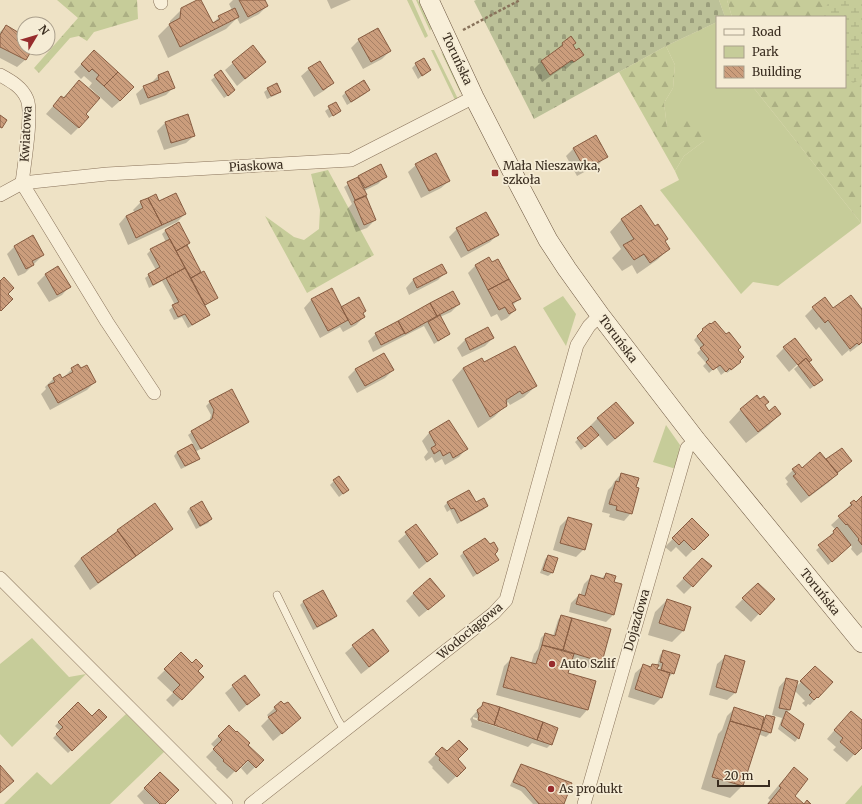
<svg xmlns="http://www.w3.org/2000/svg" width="862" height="804" font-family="Merriweather,serif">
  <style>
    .green { fill: #c6cc99 }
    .forest { fill: url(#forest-firs) }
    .wetland { fill: url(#wetland-marsh) }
    .cemetery { fill: url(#cemetery-stones) }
    .shadow { fill: #0003; fill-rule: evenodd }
    .building { fill: url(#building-back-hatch); stroke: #885d42 }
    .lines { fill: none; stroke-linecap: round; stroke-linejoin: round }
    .service-casing { stroke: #89735b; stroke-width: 8 }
    .minor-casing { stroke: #89735b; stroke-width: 14 }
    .secondary-casing { stroke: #6b553f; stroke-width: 20 }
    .path { stroke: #89735b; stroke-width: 2.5; stroke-dasharray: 3 2; stroke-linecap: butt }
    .service { stroke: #f8efd9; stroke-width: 7 }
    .minor { stroke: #f8efd9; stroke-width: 13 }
    .secondary { stroke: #f8efd9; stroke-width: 19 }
    .poi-dot { fill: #972c2d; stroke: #f5ecd5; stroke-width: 1.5 }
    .labels { text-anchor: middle; stroke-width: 3.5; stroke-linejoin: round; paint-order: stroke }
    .street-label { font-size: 12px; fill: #392c1f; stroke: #f5ecd5 }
    .poi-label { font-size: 12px; fill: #392c1f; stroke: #f5ecd5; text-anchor: start }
  </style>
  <defs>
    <pattern id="forest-firs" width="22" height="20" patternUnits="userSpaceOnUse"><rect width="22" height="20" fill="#c6cc99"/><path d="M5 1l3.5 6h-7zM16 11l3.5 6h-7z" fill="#abaf83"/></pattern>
    <pattern id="wetland-marsh" width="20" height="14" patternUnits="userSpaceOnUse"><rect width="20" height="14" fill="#c6cc99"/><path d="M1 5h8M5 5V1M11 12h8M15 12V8" fill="none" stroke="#abaf83"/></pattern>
    <pattern id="cemetery-stones" width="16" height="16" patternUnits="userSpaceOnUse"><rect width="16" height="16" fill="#bcc198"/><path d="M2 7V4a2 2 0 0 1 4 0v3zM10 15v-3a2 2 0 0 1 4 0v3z" fill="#9a9d7b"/></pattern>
    <pattern id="building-back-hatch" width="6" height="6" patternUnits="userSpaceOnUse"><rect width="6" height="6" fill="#cb9d7c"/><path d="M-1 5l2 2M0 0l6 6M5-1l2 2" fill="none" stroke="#a68065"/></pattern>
  </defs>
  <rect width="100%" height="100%" fill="#eee2c5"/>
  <!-- green -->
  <path class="green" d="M407,0H412L428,36L425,38Z
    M416,0H418L431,28L430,31Z
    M719,0H727L732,17H725Z
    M717,22V87H753L861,223L778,286L753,282L741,294L660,190L679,180L675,171L684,156L704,141V129L667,127L664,103L673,88L675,65L666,46Z
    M431,50H434L458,99L455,100Z
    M441,52L444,55L460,89V92Z
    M563,296L576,314L566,346L543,308Z
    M666,425L680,445L676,469L653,462Z
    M32,638L69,677L86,674L12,747L0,734V664Z
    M126,714L164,752L110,804H4L37,772L51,785Z
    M862,785V804H845Z"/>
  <!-- forest -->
  <path class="forest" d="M57,0H137L138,19L94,32L87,41L79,36L70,38L39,73L34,68L78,18Z
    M727,0H862L861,223L753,87H845V17H732Z
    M666,46L675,65L673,88L664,103L667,127L687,120L705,129L704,141L684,156L675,171L619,72Z
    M328,170L374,255L307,293L265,216L294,237L304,240L319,229L320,210L311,174Z"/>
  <!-- wetland -->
  <path class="wetland" d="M830,0H862V79L853,83L845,76V17H820Z"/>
  <!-- cemetery -->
  <path class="cemetery" d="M476,0H719L725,17H717V22L666,46L534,119L474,1Z"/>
  <!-- shadow -->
  <path class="shadow" d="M200,0L212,24L219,17L232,10L229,4L233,0H264L267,6L259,14L240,24L237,18L226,29L168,58L158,36L170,24V21L182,9Z
    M327,0H351L331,9Z
    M6,26L20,34L24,31V48H32L25,60L17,67L0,58V32Z
    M359,40L390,51L382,59L363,69L351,48Z
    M562,44L572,45L576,51L582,55L566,69L564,67L542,82L534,69L541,62L555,52Z
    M86,59L120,101L112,108L89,87L92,83L84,76L81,79L74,72Z
    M265,62L237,86L225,70L233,63Z
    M416,64L430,70L418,79L412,68Z
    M309,69L333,82L325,90L314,97L301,76Z
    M221,72L230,94L224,98L211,80Z
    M168,73L173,88L166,95L140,105L136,94L144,87L150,84L158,76Z
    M79,82L85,114L78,128L71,135L46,114L54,105L61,97L63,98Z
    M268,89L280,91L276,95L267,99L264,92Z
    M369,90L365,94L347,105L342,96L345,93Z
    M336,103L340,111L329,118L325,111Z
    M187,116L194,136L186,143L164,150L157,131L165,123Z
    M573,149L606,156L599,164L577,176L566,156Z
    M416,165L449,181L441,188L421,198L408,172Z
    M386,176L378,184L364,191L366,195L362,198L375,220L367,228L356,232L347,209L352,204L344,187L359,177Z
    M141,202H158L185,214L177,222L128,245L119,224L126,216L135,213L133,210Z
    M640,207L669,249L657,260L637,274L632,265L622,271L612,258L621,249L610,232L621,220Z
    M179,224L189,243L186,246L201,274L217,297L204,306L209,315L205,318L188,328L182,317L174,320L169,310L175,305L162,281L149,288L145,278L156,270L147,254L151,250L166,242L162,234L165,231Z
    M457,229L497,235L490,242L461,258L449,237Z
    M33,236L43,255L25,273L18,276L7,254L14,247Z
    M442,265L446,272L438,280L409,295L406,288L413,280Z
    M476,265L519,299L512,306L515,310L507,318L501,321L497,314L491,317L468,273Z
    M58,268L69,287L62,295L49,302L37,283L45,275Z
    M332,289L342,307L362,314L364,317L356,325L343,332L340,327L320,338L304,308L311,300Z
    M459,304L451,312L440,317L449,334L445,337L434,344L424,326L373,352L368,341L376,334Z
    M813,308L862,310V343L850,352L849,350L842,356L819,327L816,330L805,316Z
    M488,328L493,338L485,346L462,357L457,348L465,340Z
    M703,330L737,350L739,361L736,366L727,373L726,371L721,375L716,367L709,373L703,366L706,363L697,353L701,349L694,340Z
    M784,348L808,362L818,383L810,389L794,369L801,363L800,362L789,372L776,356Z
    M484,364L536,386L524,397L510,405L508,402L506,404V405L494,417L478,428L452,380L463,368Z
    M72,369L95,382L87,390L50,410L41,394L46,389L45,387L53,379L60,375L62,380L65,378L64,377Z
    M356,369L393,370L385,378L357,393L348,377Z
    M757,397L769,412L780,414L768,426L746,443L729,422L740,410Z
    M210,402L248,422L245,425L195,452L199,458L195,462L181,469L174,456L177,452L193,444L188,435L192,432L209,422L211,415L206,406Z
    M598,418L625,431L607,446L598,435L581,450L575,442L591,427L590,426Z
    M449,421L466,449L459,457L445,465L442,459L435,463L432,457L426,461L424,457L428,452L422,441L429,433Z
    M834,454L837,474L829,482L801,503L786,484L788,482L785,478L793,470H802L826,460Z
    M621,474L635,488L631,513L624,521L609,517L610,514L602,512L608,490L612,486L614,482Z
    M334,481L344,493L339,497L330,485Z
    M469,491L475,504L487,506L483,510L457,524L450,510L447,512L444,506L447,503Z
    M862,498V552L857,556L851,549L852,547L850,544L828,565L816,550L831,537L830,535L836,530L831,525L844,513L843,512L854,501L856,503Z
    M202,502L211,519L208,523L196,529L187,512L190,508Z
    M155,504L172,528L164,536L90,590L74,566L81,558Z
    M568,518L584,549L576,557L553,550L560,526Z
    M692,519L708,535L686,557L676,547L671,552L665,547Z
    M415,526L437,554L419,569L398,541Z
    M489,546L498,559L473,577L460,556L464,552Z
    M548,556L552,573L548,576L540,573L545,559Z
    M695,567L692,586L684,594L676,586Z
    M606,574L613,583V615L606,622L569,612L571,603L579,595L580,596L584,584L592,576L601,579Z
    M758,584L773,599L751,622L735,607Z
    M323,591L336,616L332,620L313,630L300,605L303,602Z
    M414,593L436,603L419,617L406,601Z
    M667,600L684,630L672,642L648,635L655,612Z
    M561,616L601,661L594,669L570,662L567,674L595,681L587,710L580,718L496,695L504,666L512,658L531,664L534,654L538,649L541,638L545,634L553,636L558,620Z
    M353,646L388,651L380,659L361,674L345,653Z
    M663,652L669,674H672L669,677H668L662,697L654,705L628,697L635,673L643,666L650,668L652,665L657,666L660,655ZM658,666L660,667L659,670H656Z
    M181,654L203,677L173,707L166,700L173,693L157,678Z
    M725,657L735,693L727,700L709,695L717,664Z
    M815,667L832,682L810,705L808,704L806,707L802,703L805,701L794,690L789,710L787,713L798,738L795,742L778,729L782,718L772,715L779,687L786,679L795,688Z
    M233,686L258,695L239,712L225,693Z
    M281,702L300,718L273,741L261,726L269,718L267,715Z
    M78,703L92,717H106L68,753L53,738L60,731L55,726Z
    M484,703L551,744L547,748L532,743L528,747L471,727L472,724L470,719ZM473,717L533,737V739L473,719Z
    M735,708L764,718L766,716L774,718L770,733L766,737L758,734L742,786L730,798L701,789L718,734L722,730L727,716Z
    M844,719L862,722V746L847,762L833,750L836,747L827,739Z
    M229,726L262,760L247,775L241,768L248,761V758L227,779L216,769L217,768L206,757L215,748L211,744Z
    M442,748L465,768L448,784L432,768L433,767L428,762Z
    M522,766L563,804H533L521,791L510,786L518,769Z
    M794,769L793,796L803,804H767L770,800L768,798L783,780Z
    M160,773L164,804H144L137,796Z"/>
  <!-- building -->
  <path class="building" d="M197,0H201L213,23L220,19L218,16L235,8L239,17L180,47L169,24L180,18L181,8Z
    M239,0H265L268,6L248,17Z
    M6,25L21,34L24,30V48H33L26,60L0,47V35Z
    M378,28L391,51L371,62L358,39Z
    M571,36L576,43L573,45L576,50L579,48L584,55L574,62L572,60L550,75L541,61L563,45L562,43Z
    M253,45L266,62L245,79L232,62Z
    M94,50L118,72L104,86L96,79L99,75L92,69L89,72L81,64Z
    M424,58L431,70L422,76L415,63Z
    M320,61L334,83L323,90L308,68Z
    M221,70L235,90L228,96L214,75Z
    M168,71L175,88L148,98L143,86L159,80L158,75Z
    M118,72L134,87L120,101L104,86Z
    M79,80L100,98L86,114L89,117L79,128L53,106L61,96L64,98Z
    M364,80L370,90L351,102L345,92Z
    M277,83L281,92L271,96L267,88Z
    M336,102L341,111L333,116L328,106Z
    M188,114L195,136L171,143L165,122Z
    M0,115L7,120L2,128L0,127Z
    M596,135L608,157L585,169L573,148Z
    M436,153L450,181L429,191L415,164Z
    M381,164L387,177L365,188L358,176Z
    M358,177L367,195L355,200L347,182Z
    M176,193L186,214L162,225L148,198L156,194L159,201Z
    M366,196L376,220L364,225L354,201Z
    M148,198L162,225L136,238L126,216L143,208L140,201Z
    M641,205L655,226L658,224L668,239L665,241L670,249L650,263L644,254L634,260L623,245L634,239L621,219Z
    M486,212L499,235L468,251L456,228Z
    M179,222L190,243L176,251L165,230Z
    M33,235L44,255L32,261L34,265L26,269L14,246Z
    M170,239L185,268L153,285L148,274L160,267L150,249Z
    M187,245L201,272L191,278L176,251Z
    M489,257L492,262L498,259L509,279L488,290L475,265Z
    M442,264L447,273L417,288L413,279Z
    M58,266L71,287L57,295L45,274Z
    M185,268L210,315L192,325L185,314L178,317L172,305L179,302L166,278Z
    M204,271L218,298L205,305L191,278Z
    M4,277L14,288L8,294L13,299L1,311L0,310V281Z
    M509,279L521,299L512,303L516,310L509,314L505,307L499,310L488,290Z
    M332,288L348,320L328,331L311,299Z
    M453,291L460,304L437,316L430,303Z
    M851,295L862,309V342L859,345L857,343L850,349L828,320L825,323L812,307L825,297L833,308Z
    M359,297L366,311L363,313L365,317L351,325L341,307Z
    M430,303L437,316L405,334L398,321Z
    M440,315L450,334L438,341L428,322Z
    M398,321L405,333L381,345L375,333Z
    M715,321L726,334L729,332L741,347L738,350L744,357L740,361L741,362L731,370L730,368L726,372L720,365L713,370L706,362L709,359L700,348L704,345L697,336L703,330L702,329L710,323L711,324Z
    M488,327L494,338L470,350L465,339Z
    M795,338L812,360L809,362L806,358L798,365L783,347Z
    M515,346L537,386L522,394L520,391L506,400L507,406L490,417L463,368L482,358L484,362Z
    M384,353L394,370L365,386L355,369Z
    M806,358L823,380L814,386L798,365Z
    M78,364L81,368L87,365L96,382L58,403L48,385L55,382L53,378L60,374L62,378L73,372L71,368Z
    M232,389L249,422L201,449L191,431L212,419L214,410L209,401Z
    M757,395L760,399L764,396L769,402L765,405L769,411L775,406L781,414L758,432L740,409Z
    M616,402L634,423L615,439L597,418Z
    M449,420L468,449L453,458L450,452L443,456L440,450L434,454L431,448L436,445L429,432Z
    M591,426L599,435L585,447L577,438Z
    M192,444L200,459L185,466L177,452Z
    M842,448L852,461L837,473L826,459Z
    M820,452L838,474L809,496L793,476L796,474L792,469L799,464L802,468Z
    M621,473L639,478L636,487L639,488L632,514L616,510L617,506L609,504L616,481L619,482Z
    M339,476L349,490L343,494L333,480Z
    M469,490L476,502L484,498L488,506L461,521L454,508L451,509L447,502Z
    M862,496V545L858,540L859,539L847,524L846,525L838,516L852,505L850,503L854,500L856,502Z
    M202,501L212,519L200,526L190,508Z
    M155,503L173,529L136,556L117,530Z
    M568,517L592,524L585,550L560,543Z
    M692,518L709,535L694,550L684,540L679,545L672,538Z
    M416,524L438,554L427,562L405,532Z
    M837,527L851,545L832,562L818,545L834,533L833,531Z
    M118,531L136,556L98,583L81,558Z
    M485,538L490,544L494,542L498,549L497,552L495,554L499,560L477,574L463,552Z
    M548,555L558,558L553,573L543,570Z
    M702,558L712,566L693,587L683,578Z
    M606,573L616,576L614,582L622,584L614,615L576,604L579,594L585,596L591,575L604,579Z
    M430,578L445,596L428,610L413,593Z
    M758,583L775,599L760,615L742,598Z
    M323,590L337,616L317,627L303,601Z
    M667,599L691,607L684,631L659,623Z
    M561,615L572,618L563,650L542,645L545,633L555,636Z
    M572,618L611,629L602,662L563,650Z
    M373,629L389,651L369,667L352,645Z
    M542,645L574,654L568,673L596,681L588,710L503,687L511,657L536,664Z
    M663,650L680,655L674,674L661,670L663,663L660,662Z
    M181,652L192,663L196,659L203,666L198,671L204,677L182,700L173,692L180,685L164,669Z
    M725,655L745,661L736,693L716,687Z
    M643,664L651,667L652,664L659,665L657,669L670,673L662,698L635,689Z
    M815,666L833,682L818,698L817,697L814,700L809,695L812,692L800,681Z
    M245,675L260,695L247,705L232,685Z
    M786,678L798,681L790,710L779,708Z
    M281,701L284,704L288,702L301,718L282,734L268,717L277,711L274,707Z
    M78,702L92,716L99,709L107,717L72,751L56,734L63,727L58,722Z
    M483,702L500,707L494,725L478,720L479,716L477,710L482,706Z
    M500,707L543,722L537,740L494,725Z
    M734,707L764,717L761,730L730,721Z
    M786,711L804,724L799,739L781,725Z
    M851,711L862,720V748L855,755L840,742L843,738L834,730Z
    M766,715L775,717L771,733L761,730Z
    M730,721L761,730L743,786L712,777Z
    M543,722L558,728L552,745L537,740Z
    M229,725L236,732L237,731L250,743L248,745L264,760L256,768L248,760L236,772L223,761L224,760L213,749L222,740L218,736Z
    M459,740L468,749L458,759L466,768L457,777L439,760L440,758L435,754L442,747L447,751Z
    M521,764L572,783L564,804H539L525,787L513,782Z
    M0,765L14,781L0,793Z
    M794,767L808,779L795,796L804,804L807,800L811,804H768L781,788L779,786Z
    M160,772L179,790L165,804H160L144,788Z"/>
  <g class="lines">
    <defs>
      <path id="service" d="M277,595L338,720L345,731"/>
      <path id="minor" d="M160,0L161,3
        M0,75C11,81 22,87 27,99C33,112 24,166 22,183
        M22,183L107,322L154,393
        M0,195L22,183L107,174L351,160L474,97
        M0,578L226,804
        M251,804L494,613L506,600L577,345L589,326L600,315
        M584,804L687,448L696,440"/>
      <path id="secondary" d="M429,0L474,97L518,183L548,240L567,269L600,315L696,440L862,643"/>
    </defs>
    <!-- service casing -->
    <use href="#service" class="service-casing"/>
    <!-- minor casing -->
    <use href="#minor" class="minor-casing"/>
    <!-- secondary casing -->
    <use href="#secondary" class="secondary-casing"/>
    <!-- path -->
    <path class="path" d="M463,30L520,0"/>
    <!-- service -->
    <use href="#service" class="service"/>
    <!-- minor -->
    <use href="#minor" class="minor"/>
    <!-- secondary -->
    <use href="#secondary" class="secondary"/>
  </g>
  <!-- markers -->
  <g class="poi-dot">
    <rect x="491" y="169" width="8" height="8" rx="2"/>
    <circle cx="552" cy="664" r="4"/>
    <circle cx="551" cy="789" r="4"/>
  </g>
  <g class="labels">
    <!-- street labels -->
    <g class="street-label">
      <text transform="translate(457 59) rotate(65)" y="4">Toruńska</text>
      <text transform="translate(26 134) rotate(-87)" y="4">Kwiatowa</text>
      <text transform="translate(256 166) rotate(-3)" y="4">Piaskowa</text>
      <text transform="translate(618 339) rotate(53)" y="4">Toruńska</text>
      <text transform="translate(820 592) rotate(51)" y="4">Toruńska</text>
      <text transform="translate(637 620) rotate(-74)" y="4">Dojazdowa</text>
      <text transform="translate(470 631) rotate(-40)" y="4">Wodociągowa</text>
    </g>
    <!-- poi labels -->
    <g class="poi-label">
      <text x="503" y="170">Mała Nieszawka,<tspan x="503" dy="14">szkoła</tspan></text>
      <text x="560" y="668">Auto Szlif</text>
      <text x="559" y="793">As produkt</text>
    </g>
  </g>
  <!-- legend -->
  <rect x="716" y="16" width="130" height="72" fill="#f5ecd5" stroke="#aa9f8c"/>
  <rect x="724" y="29" width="20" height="6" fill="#f8efd9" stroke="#aa9f8c"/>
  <text x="752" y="36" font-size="12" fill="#392c1f">Road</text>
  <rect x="724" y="46" width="20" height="12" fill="#c6cc99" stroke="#aa9f8c"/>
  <text x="752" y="56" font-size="12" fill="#392c1f">Park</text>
  <rect x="724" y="66" width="20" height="12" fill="url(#building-back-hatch)" stroke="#aa9f8c"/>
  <text x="752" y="76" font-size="12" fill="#392c1f">Building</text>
  <!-- north arrow -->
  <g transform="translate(36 36) rotate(52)"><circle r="19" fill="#f5ecd5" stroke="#aa9f8c"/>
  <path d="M0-3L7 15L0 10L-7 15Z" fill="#972c2d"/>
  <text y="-6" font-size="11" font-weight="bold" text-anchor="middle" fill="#392c1f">N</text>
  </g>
  <!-- scale -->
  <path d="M718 780v6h51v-6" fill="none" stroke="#392c1f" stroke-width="2"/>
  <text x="724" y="780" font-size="12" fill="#392c1f" stroke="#f5ecd5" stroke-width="3" paint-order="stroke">20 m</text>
</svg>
